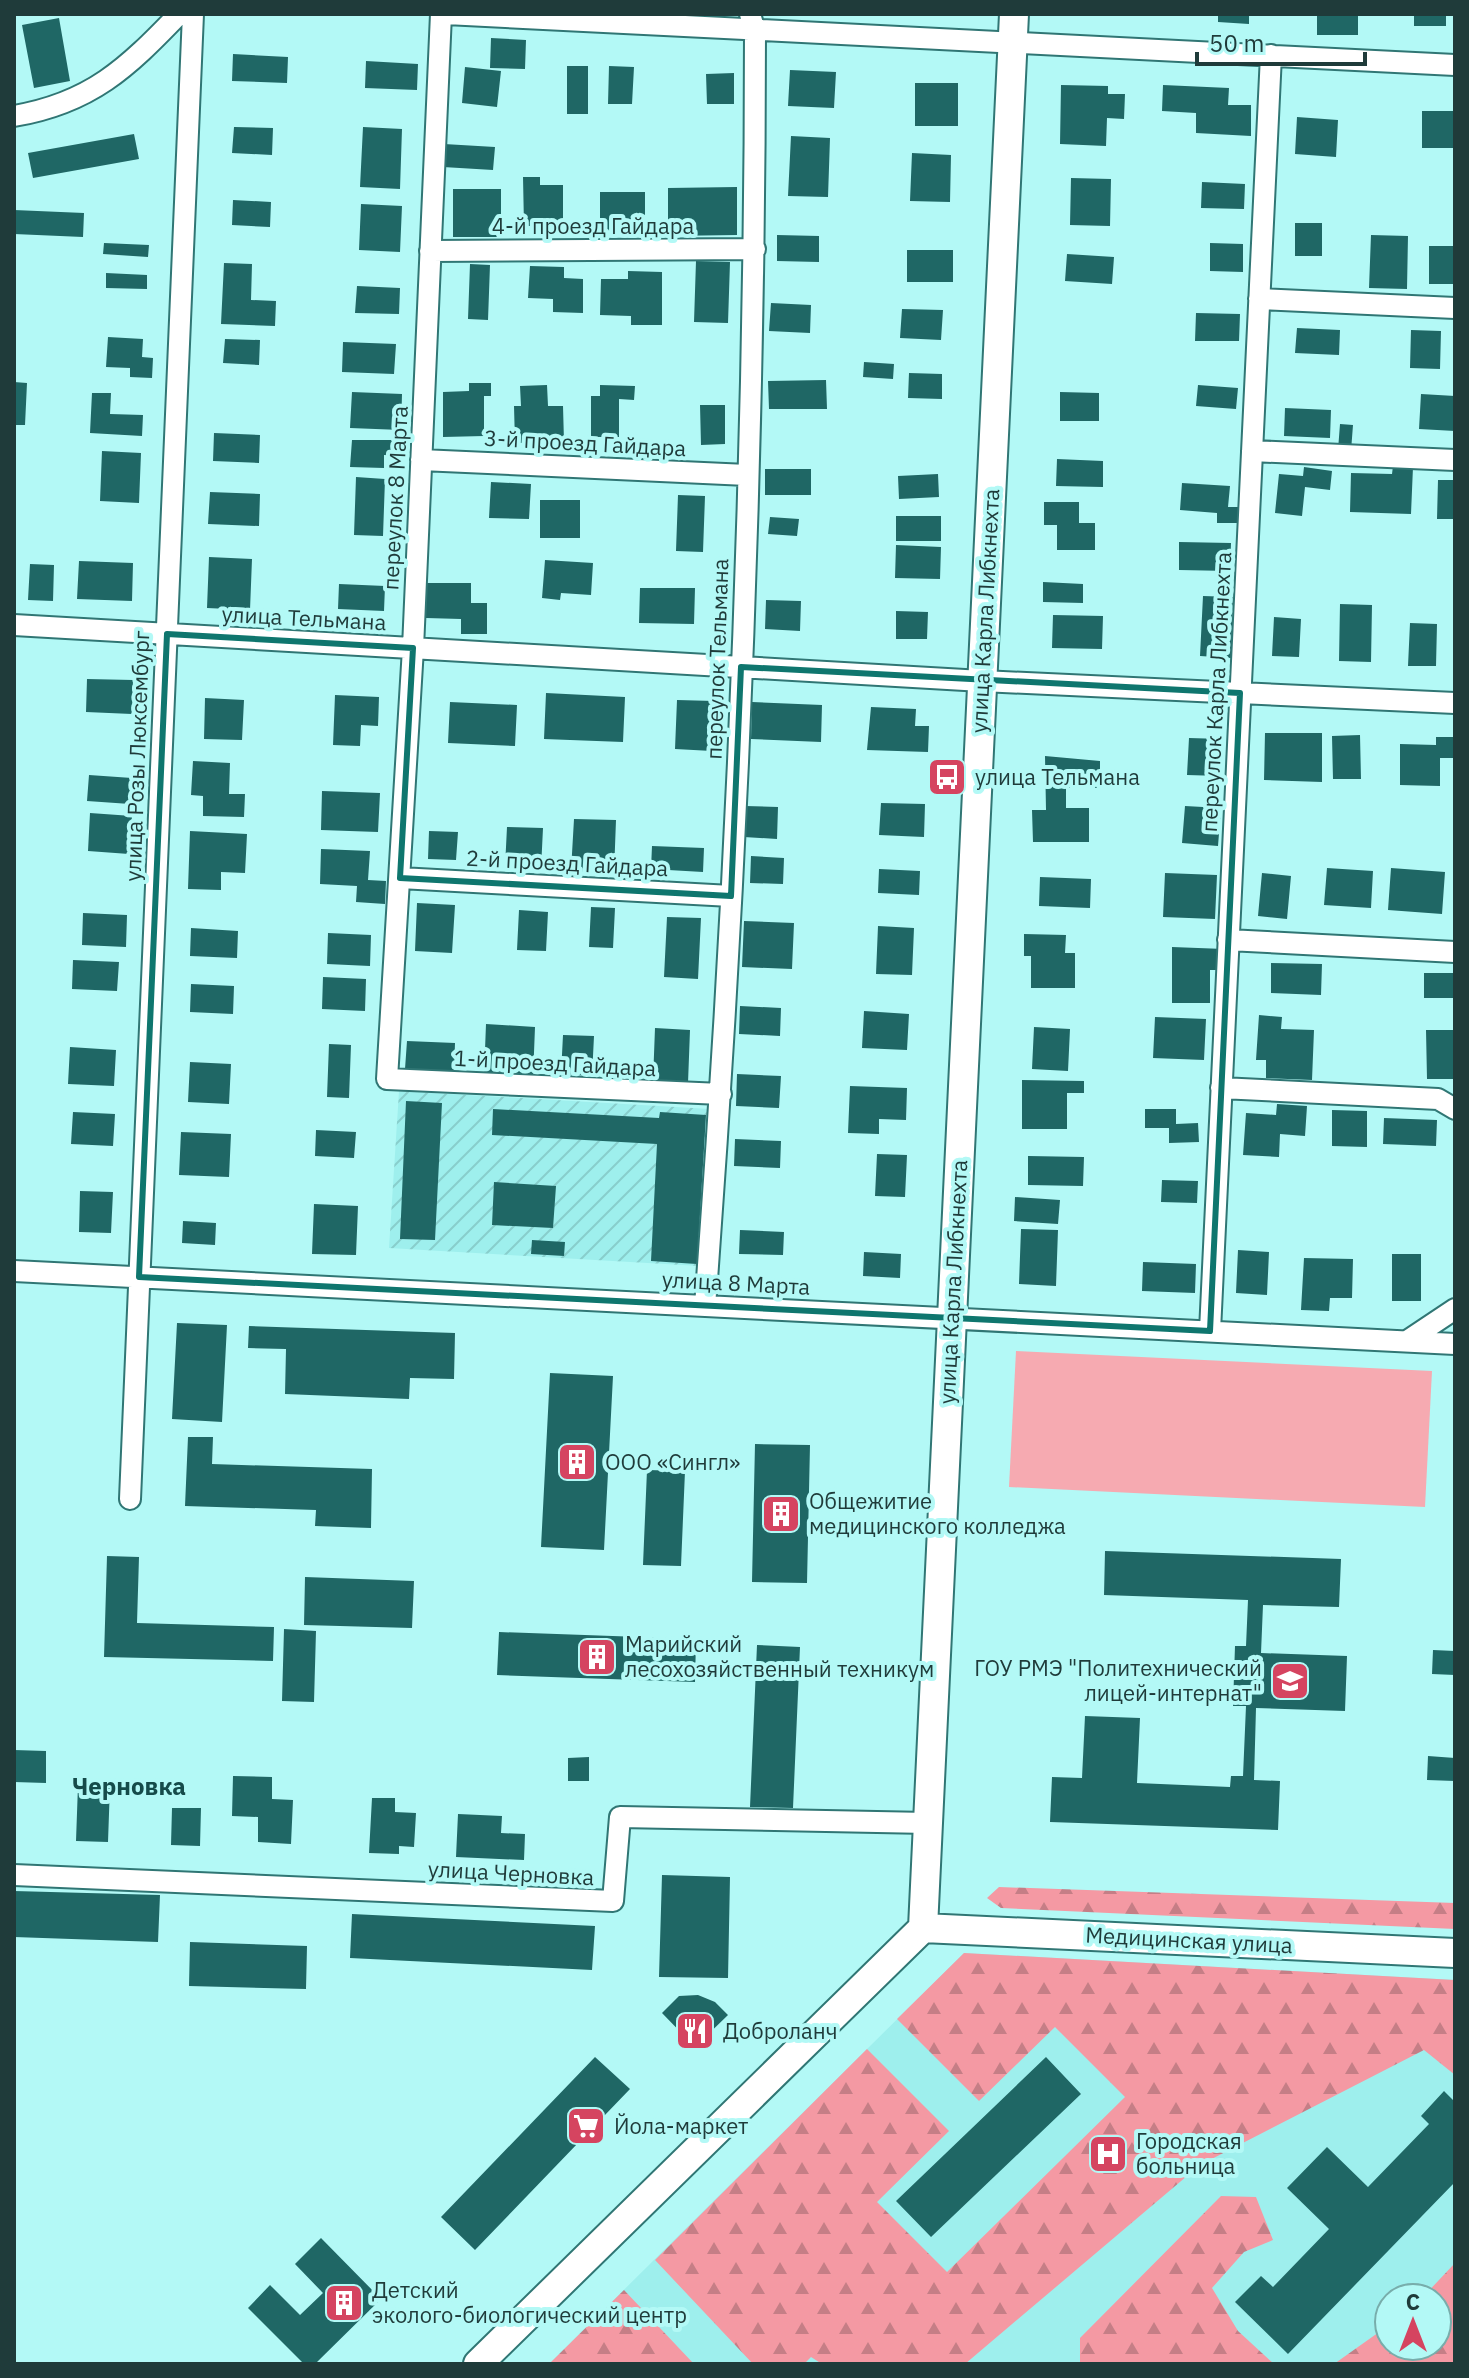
<svg xmlns="http://www.w3.org/2000/svg" width="1469" height="2378" font-family="'IBM Plex Sans',sans-serif">
  <style>
    .built { fill: #9eefed; fill-rule: evenodd }
    .industrial { fill: url(#industrial-furrows) }
    .forest { fill: url(#forest-firs) }
    .pitch { fill: #f6aab1 }
    .building { fill: #1f6765 }
    .lines { fill: none; stroke-linecap: round; stroke-linejoin: round }
    .street-casing { stroke: #307674; stroke-width: 24 }
    .secondary-casing { stroke: #307674; stroke-width: 32 }
    .street { stroke: #fff; stroke-width: 20 }
    .secondary { stroke: #fff; stroke-width: 28 }
    .marked { fill: none; stroke: #0f766e; stroke-width: 6; stroke-linejoin: round }
    .labels { text-anchor: middle; stroke-width: 8; stroke-linejoin: round; paint-order: stroke }
    .street-label { font-size: 22px; fill: #1f3b3a; stroke: #b3f9f6 }
    .poi-label { font-size: 22px; fill: #1f3b3a; stroke: #b3f9f6; text-anchor: start }
    .neighbourhood-label { font-size: 24px; font-weight: bold; fill: #154b4a; stroke: #b3f9f6 }
  </style>
  <defs>
    <pattern id="industrial-furrows" width="10" height="10" patternUnits="userSpaceOnUse" patternTransform="scale(2)"><rect width="10" height="10" fill="#9eefed"/><path d="M-1 1l2-2M0 10L10 0M9 11l2-2" fill="none" stroke="#88cecc"/></pattern>
    <pattern id="forest-firs" width="22" height="20" patternUnits="userSpaceOnUse" patternTransform="scale(2)"><rect width="22" height="20" fill="#f499a3"/><path d="M5 1l3.5 6h-7zM16 11l3.5 6h-7z" fill="#c57e86"/></pattern>
  </defs>
  <rect width="100%" height="100%" fill="#b3f9f6"/>
  <!-- built -->
  <path class="built" d="M964,1953L1455,1980V2364H549ZM1389,2298H1437V2346H1389Z"/>
  <!-- industrial -->
  <path class="industrial" d="M399,1091L710,1109L700,1266L389,1248Z"/>
  <!-- forest -->
  <path class="forest" d="M999,1887L1455,1903V1929L1001,1908L987,1898Z
    M964,1953L1455,1980V2075L1424,2050L1200,2165L965,2364H822L811,2357L804,2364H753L655,2260L867,2049L949,2131L877,2202L947,2272L1125,2097L1055,2027L979,2101L897,2019Z
    M1221,2196L1256,2197L1273,2240L1244,2252L1212,2288L1238,2331L1274,2364H1080V2338Z
    M1455,2263V2364H1334L1389,2325V2346H1437V2298H1422Z
    M624,2290L694,2364H549Z"/>
  <!-- pitch -->
  <path class="pitch" d="M1016,1351L1432,1371L1425,1507L1009,1487Z"/>
  <!-- building -->
  <path class="building" d="M1218,14H1249V24L1218,22Z
    M1317,14H1358V35H1317Z
    M1414,14H1446V26H1414Z
    M59,18L70,81L34,88L22,25Z
    M491,38L526,40L525,69L490,68Z
    M233,54L288,57L287,83L232,81Z
    M366,61L418,64L417,90L365,88Z
    M567,66H588V114H567Z
    M609,66L634,67L632,104H608Z
    M465,67L501,71L497,107L462,103Z
    M790,70L836,72L834,108L788,106Z
    M734,73V104H707L706,74Z
    M915,83H958V126H915Z
    M1061,85L1108,86V94H1125L1124,119L1107,118L1106,146L1060,144Z
    M1163,85L1229,88L1228,105H1251V136L1196,133V113L1162,111Z
    M1422,111H1455V148H1422Z
    M1297,117L1338,120L1336,157L1295,154Z
    M234,127L273,128L272,155L232,153Z
    M363,127L402,129L400,189L360,187Z
    M134,134L139,159L33,178L28,153Z
    M791,136L830,138L828,197L788,196Z
    M444,144L495,147L493,170L443,167Z
    M912,153L951,155L950,202L910,201Z
    M523,177H540V185H563V226H524Z
    M1071,178L1111,179L1110,226L1070,225Z
    M1202,182L1245,184L1244,209L1201,208Z
    M737,187V235L668,236V188Z
    M453,189H501V237H453Z
    M600,192H645V231H600Z
    M233,200L271,202L270,227L232,225Z
    M361,204L402,206L400,252L359,250Z
    M14,210L84,213L83,237L14,234Z
    M1295,223H1322V256H1295Z
    M777,235L819,236V262L777,261Z
    M1371,235L1408,236L1407,289L1369,288Z
    M104,243L149,245L148,257L103,254Z
    M1210,243L1243,244V272L1210,271Z
    M1429,246H1455V284H1429Z
    M907,250H953V282H907Z
    M1067,254L1114,257L1112,284L1065,281Z
    M696,261L730,262L728,323L694,322Z
    M224,263L252,264L251,300L276,301L275,326L221,324Z
    M470,264L490,265L488,320L468,319Z
    M530,266L564,267V278L583,279V313L553,312V299L528,298Z
    M628,271L662,272V325H631V316L600,315L601,279H628Z
    M106,273L147,275V289L106,288Z
    M357,286L400,288L399,314L355,313Z
    M771,303L811,305L810,333L769,331Z
    M902,309L943,310L941,340L900,338Z
    M1196,313L1240,314L1239,341H1195Z
    M1297,328L1340,330L1339,355L1295,353Z
    M1411,330L1441,331L1440,369L1410,368Z
    M108,337L143,339L142,357L153,358L152,378L130,377V368L106,367Z
    M225,339L260,340L259,365L223,363Z
    M343,342L396,344L394,374L342,372Z
    M864,362L894,364L893,379L863,377Z
    M909,373L942,374V399L908,398Z
    M826,380L827,409H769L768,381Z
    M14,382L27,383L25,425H14Z
    M469,383H491V396H484V436L443,437V392L469,391Z
    M547,385L548,406H563L564,442L515,443L514,406H521L520,386Z
    M600,385L635,386L634,400L619,399V437H591V396H600Z
    M1198,385L1238,388L1236,409L1196,406Z
    M352,392L402,394L401,430L350,428Z
    M1060,392L1099,393V421H1060Z
    M92,393H111L110,414L143,415L142,436L90,433Z
    M1421,394L1455,396V431L1419,429Z
    M700,405H725V444L701,445Z
    M1285,408L1331,410L1330,438L1284,436Z
    M1340,424L1353,425L1351,451L1338,450Z
    M214,433L260,435L259,463L213,461Z
    M352,440H402L401,456L384,455V468L350,467Z
    M102,451L141,453L139,503L100,501Z
    M1057,459L1103,461V487L1056,486Z
    M1393,466L1413,467L1411,514L1350,512L1351,473L1392,474Z
    M1304,467L1332,471L1330,490L1305,487L1302,516L1275,513L1279,474L1303,476Z
    M765,469H811V495H765Z
    M938,474L939,497L899,499L898,476Z
    M356,477L385,479L383,536L354,535Z
    M1438,480H1455V519H1437Z
    M491,482L531,484L529,519L489,518Z
    M1182,483L1230,486L1228,507H1238V523H1217V513L1180,510Z
    M210,492L260,494L259,526L208,524Z
    M678,495L705,496L703,552L676,551Z
    M540,500H580V538H540Z
    M1044,502H1079V523H1095V550H1057V525H1044Z
    M896,516H941V541H896Z
    M770,517L799,519L797,536L768,534Z
    M1179,542L1231,543L1230,571L1179,570Z
    M896,545L941,547L940,579L895,578Z
    M209,557L252,559L250,610L207,608Z
    M545,560L593,563L591,595L561,593L560,600L542,598Z
    M79,561L133,563L132,601L77,599Z
    M30,564L54,565L53,601L28,600Z
    M1043,582L1083,584V603L1043,602Z
    M426,583H471V603H487V634H461V619L426,618Z
    M339,584L385,586L384,611L338,609Z
    M640,588H695L694,624L639,623Z
    M1203,596L1233,597L1231,658L1200,656Z
    M766,600L801,601L800,631L765,629Z
    M1340,604L1372,605L1371,662L1339,661Z
    M896,611L928,612L927,639H896Z
    M1053,615L1103,616L1102,649L1052,648Z
    M1274,617L1301,619L1299,657L1272,656Z
    M1410,623L1437,624L1436,666H1408Z
    M87,679L133,680L132,714L86,712Z
    M546,693L625,697L623,742L544,739Z
    M335,695L379,697L378,726L361,725L360,746L333,745Z
    M205,698L244,700L242,740L204,739Z
    M677,700L714,701L712,751L675,749Z
    M450,702L517,705L515,746L448,743Z
    M752,702L822,705L821,742L751,739Z
    M871,707L916,709L915,726H929L928,752L867,750Z
    M1265,733H1322V782L1264,780Z
    M1360,735L1361,779H1333L1332,736Z
    M1436,737H1455V758H1440V786L1400,785V744L1436,745Z
    M1189,738L1222,739L1221,776L1187,775Z
    M1045,756L1100,761V788H1066V808H1089V842H1033L1032,810H1046Z
    M193,761L230,763L229,794H245L244,817L203,816V796L191,795Z
    M89,775L132,778L130,804L87,801Z
    M322,791L380,793L378,832L321,830Z
    M881,803L925,804L924,837L879,835Z
    M745,806L778,807L777,839L744,837Z
    M1185,806L1221,808L1218,846L1182,843Z
    M90,813L132,816L129,854L88,851Z
    M574,819L616,820L614,873L571,871Z
    M507,827L543,828L541,869L505,867Z
    M190,831L247,834L245,873L221,872V890L188,889Z
    M429,831L458,832L456,860L428,859Z
    M652,846L704,848L703,872L651,869Z
    M321,849L370,851L368,880L386,881L385,904L356,902L357,886L320,884Z
    M751,856L784,858L783,884L750,883Z
    M1327,868L1373,871L1371,908L1324,905Z
    M1391,868L1445,872L1442,914L1388,910Z
    M879,869L920,871L919,895L878,893Z
    M1165,873L1217,875L1215,919L1163,917Z
    M1262,873L1291,876L1287,919L1258,916Z
    M1040,877L1091,879L1090,908L1039,906Z
    M417,903L455,905L452,953L415,951Z
    M591,907L615,908L613,948L589,947Z
    M519,910L548,912L546,951L517,950Z
    M83,913L127,915L126,947L82,945Z
    M667,917L701,918L698,979L664,977Z
    M744,921L794,923L792,969L742,967Z
    M878,926L914,928L912,975L876,974Z
    M191,928L238,931L237,958L190,956Z
    M328,933L371,935L370,966L327,964Z
    M1024,934L1066,935L1065,953H1075V988H1031V956H1024Z
    M1172,947L1224,949V970H1210V1003H1172Z
    M73,960L119,962L117,991L72,989Z
    M1271,963L1322,964L1321,995L1271,993Z
    M1424,973H1455V998H1424Z
    M323,977L366,979L365,1011L322,1009Z
    M191,984L234,986L233,1014L190,1012Z
    M740,1006L781,1008L780,1036L739,1034Z
    M864,1011L909,1014L907,1050L862,1048Z
    M1259,1015L1282,1017L1281,1029L1314,1030L1312,1080L1266,1078V1060H1256Z
    M1155,1017L1206,1019L1204,1060L1153,1058Z
    M486,1024L535,1027L533,1078L484,1076Z
    M1034,1027L1070,1029L1068,1071L1032,1069Z
    M655,1028L690,1030L688,1083L653,1081Z
    M1426,1030H1455V1079H1427Z
    M563,1035L594,1036L592,1076L561,1074Z
    M407,1041L455,1043L454,1072L405,1069Z
    M329,1044L351,1045L349,1098L327,1097Z
    M70,1047L116,1050L114,1086L68,1084Z
    M190,1062L231,1064L229,1104L188,1102Z
    M737,1074L781,1076L779,1108L736,1106Z
    M1022,1080L1084,1081V1093H1067V1129H1022Z
    M850,1086L907,1088L906,1120L879,1119V1134L848,1133Z
    M406,1101L442,1103L435,1240L400,1239Z
    M1277,1104L1307,1106L1305,1136L1280,1134L1279,1157L1243,1155L1246,1113L1276,1115Z
    M493,1109L659,1118L660,1112L706,1115L697,1264L651,1261L657,1144L492,1135Z
    M1145,1109H1176V1124L1198,1123L1199,1142L1169,1143V1128H1145Z
    M1332,1110L1367,1111V1147L1332,1146Z
    M73,1112L115,1114L113,1146L71,1144Z
    M1384,1118L1437,1120L1436,1146L1383,1144Z
    M316,1130L356,1132L354,1158L315,1156Z
    M181,1132L231,1134L229,1177L179,1175Z
    M735,1139L781,1141L780,1168L734,1166Z
    M877,1154L907,1155L905,1197L875,1196Z
    M1028,1156L1084,1157L1083,1186L1028,1185Z
    M1162,1180L1198,1181L1197,1203L1161,1202Z
    M494,1182L556,1186L553,1228L492,1225Z
    M80,1191L113,1192L111,1233L79,1232Z
    M1015,1197L1060,1200L1058,1224L1014,1221Z
    M314,1204L358,1206L356,1255L312,1254Z
    M183,1221L216,1223L215,1245L182,1243Z
    M1021,1229L1058,1230L1056,1286L1019,1284Z
    M740,1230L784,1232L783,1255L739,1254Z
    M532,1240L565,1242L564,1256L531,1254Z
    M1238,1250L1269,1252L1267,1295L1236,1293Z
    M864,1252L901,1254L900,1278L863,1276Z
    M1392,1254H1421V1301H1392Z
    M1304,1258L1353,1259L1352,1298H1330L1329,1311L1301,1310Z
    M1143,1262L1196,1264L1195,1293L1142,1291Z
    M177,1323L227,1325L222,1422L172,1419Z
    M249,1326L455,1333L454,1379L410,1378L409,1399L285,1394L286,1349L248,1348Z
    M550,1373L613,1376L604,1550L541,1547Z
    M188,1437H213L212,1464L372,1469L371,1528L315,1526L316,1510L185,1506Z
    M755,1444L810,1445L807,1583L752,1582Z
    M647,1470L685,1471L681,1566L643,1565Z
    M1105,1551L1341,1559L1339,1607L1263,1605L1261,1653L1347,1656L1345,1711L1256,1708L1254,1780L1280,1781L1278,1830L1050,1822L1052,1777L1082,1778L1085,1716L1140,1718L1137,1783L1230,1787L1231,1776H1243L1246,1706H1233L1235,1646H1246L1248,1600L1104,1595Z
    M107,1556L139,1557L137,1623L274,1627L273,1661L104,1657Z
    M305,1577L414,1581L412,1628L304,1625Z
    M284,1629L316,1631L314,1702L282,1701Z
    M499,1632L696,1639L695,1682L497,1675Z
    M757,1645L800,1647L793,1808L750,1807Z
    M1433,1650L1455,1651V1675L1432,1674Z
    M14,1750L46,1751V1783L14,1782Z
    M1428,1756L1455,1758V1781L1427,1780Z
    M589,1757V1781H568V1758Z
    M233,1776L272,1777V1799L293,1800L291,1844L258,1842V1817L232,1816Z
    M78,1785H110L108,1842L76,1841Z
    M372,1798H395V1812L416,1813L414,1847L399,1846V1854L369,1853Z
    M172,1808H201L200,1846L171,1845Z
    M458,1814L502,1816L501,1833L525,1834L524,1860L456,1857Z
    M662,1875L730,1877L728,1978L659,1977Z
    M14,1891L160,1895L158,1942L14,1937Z
    M352,1914L595,1926L592,1970L350,1958Z
    M190,1942L307,1946L306,1989L189,1986Z
    M698,1995L715,2002L728,2015L695,2047L662,2013L679,1996Z
    M595,2057L630,2089L475,2250L441,2217Z
    M1046,2057L1081,2094L931,2237L896,2201Z
    M1444,2091L1455,2102V2182L1288,2354L1235,2302L1261,2276L1273,2287L1329,2229L1287,2188L1327,2147L1368,2187L1429,2124L1421,2116Z
    M321,2238L381,2299L315,2364H304L248,2308L270,2285L300,2315L323,2293L295,2264Z"/>
  <g class="lines">
    <defs>
      <path id="street" d="M441,14L413,648L387,1079L721,1094
        M446,14L1455,65
        M14,116C91,103 127,68 179,14
        M430,251L755,249
        M1259,299L1455,308
        M1252,451L1455,460
        M421,460L747,475
        M14,625L982,681L1455,703
        M400,878L731,896
        M1228,940L1455,952
        M1221,1088L1438,1099L1455,1109
        M14,1271L1455,1344
        M705,1306C737,882 755,456 755,31L750,14
        M1210,1331L1271,55
        M1407,1341L1455,1309
        M130,1499L193,14
        M14,1875L613,1901L620,1817L928,1823"/>
      <path id="secondary" d="M923,1928L1455,1953
        M478,2364L923,1928L1014,14"/>
    </defs>
    <!-- street casing -->
    <use href="#street" class="street-casing"/>
    <!-- secondary casing -->
    <use href="#secondary" class="secondary-casing"/>
    <!-- street -->
    <use href="#street" class="street"/>
    <!-- secondary -->
    <use href="#secondary" class="secondary"/>
  </g>
  <!-- marked area -->
  <path class="marked" d="M167,634L413,648L400,878L731,896L741,667L1240,693L1210,1331L139,1277Z"/>
  <!-- icons -->
  <defs>
    <symbol id="bus-square" viewBox="-11 -11 22 22"><rect x="-9" y="-9" width="18" height="18" rx="4" fill="#d54460" stroke="#b3f9f6"/><path d="M-5-6H5V4H4V6H2V4H-2V6H-4V4H-5ZM-3.5-4V0h7V-4ZM-3.5 1.2v1.5H-2V1.2ZM2 1.2v1.5H3.5V1.2Z" fill="#fff"/></symbol>
    <symbol id="building-square" viewBox="-11 -11 22 22"><rect x="-9" y="-9" width="18" height="18" rx="4" fill="#d54460" stroke="#b3f9f6"/><path d="M-4-6H4V6H1V3H-1V6H-4ZM-2.5-4.3h1.7v1.8h-1.7ZM.8-4.3h1.7v1.8H.8ZM-2.5-1h1.7V.8h-1.7ZM.8-1h1.7V.8H.8Z" fill="#fff"/></symbol>
    <symbol id="school-square" viewBox="-11 -11 22 22"><rect x="-9" y="-9" width="18" height="18" rx="4" fill="#d54460" stroke="#b3f9f6"/><path d="M0-5L7-2L0 1L-7-2ZM-4 1L0 2.5L4 1V4Q0 6-4 4Z" fill="#fff"/></symbol>
    <symbol id="restaurant-square" viewBox="-11 -11 22 22"><rect x="-9" y="-9" width="18" height="18" rx="4" fill="#d54460" stroke="#b3f9f6"/><path d="M-5-6h1v4h1v-4h1v4h1v-4h1v5L-1.5 .5V6h-2V.5L-5-1ZM5-6V6H3V1.5H1.5Q1.5-4 5-6Z" fill="#fff"/></symbol>
    <symbol id="supermarket-square" viewBox="-11 -11 22 22"><rect x="-9" y="-9" width="18" height="18" rx="4" fill="#d54460" stroke="#b3f9f6"/><path d="M-6-5.5h2.5l.6 2H6L4.5 2H-2.5L-4.4-4H-6ZM-1.5 3.2a1.3 1.3 0 1 0 .1 0ZM3 3.2a1.3 1.3 0 1 0 .1 0Z" fill="#fff"/></symbol>
    <symbol id="hospital-square" viewBox="-11 -11 22 22"><rect x="-9" y="-9" width="18" height="18" rx="4" fill="#d54460" stroke="#b3f9f6"/><path d="M-5-5h3v3.5h4V-5h3V5h-3V1.5h-4V5h-3Z" fill="#fff"/></symbol>
  </defs>
  <g fill-rule="evenodd">
    <use href="#bus-square" x="925" y="755" width="44" height="44"/>
    <use href="#building-square" x="555" y="1440" width="44" height="44"/>
    <use href="#building-square" x="759" y="1492" width="44" height="44"/>
    <use href="#building-square" x="575" y="1635" width="44" height="44"/>
    <use href="#school-square" x="1268" y="1659" width="44" height="44"/>
    <use href="#restaurant-square" x="673" y="2009" width="44" height="44"/>
    <use href="#supermarket-square" x="564" y="2104" width="44" height="44"/>
    <use href="#hospital-square" x="1086" y="2132" width="44" height="44"/>
    <use href="#building-square" x="322" y="2281" width="44" height="44"/>
  </g>
  <g class="labels">
    <!-- street labels -->
    <g class="street-label">
      <text x="593" y="234">4-й проезд Гайдара</text>
      <text transform="translate(585 443) rotate(3)" y="8">3-й проезд Гайдара</text>
      <text transform="translate(395 498) rotate(-87)" y="8">переулок 8 Марта</text>
      <text transform="translate(985 611) rotate(-87)" y="8">улица Карла Либкнехта</text>
      <text transform="translate(304 618) rotate(3)" y="8">улица Тельмана</text>
      <text transform="translate(717 659) rotate(-88)" y="8">переулок Тельмана</text>
      <text transform="translate(1216 692) rotate(-87)" y="8">переулок Карла Либкнехта</text>
      <text transform="translate(137 756) rotate(-88)" y="8">улица Розы Люксембург</text>
      <text transform="translate(567 863) rotate(3)" y="8">2-й проезд Гайдара</text>
      <text transform="translate(555 1063) rotate(3)" y="8">1-й проезд Гайдара</text>
      <text transform="translate(953 1282) rotate(-87)" y="8">улица Карла Либкнехта</text>
      <text transform="translate(736 1283) rotate(3)" y="8">улица 8 Марта</text>
      <text transform="translate(511 1873) rotate(3)" y="8">улица Черновка</text>
      <text transform="translate(1189 1940) rotate(3)" y="8">Медицинская улица</text>
    </g>
    <!-- poi labels -->
    <g class="poi-label">
      <text x="975" y="785">улица Тельмана</text>
      <text x="605" y="1470">ООО «Сингл»</text>
      <text x="809" y="1509">Общежитие<tspan x="809" dy="25">медицинского колледжа</tspan></text>
      <text x="625" y="1652">Марийский<tspan x="625" dy="25">лесохозяйственный техникум</tspan></text>
      <text x="1262" y="1676" text-anchor="end">ГОУ РМЭ "Политехнический<tspan x="1262" dy="25">лицей-интернат"</tspan></text>
      <text x="723" y="2039">Доброланч</text>
      <text x="614" y="2134">Йола-маркет</text>
      <text x="1136" y="2149">Городская<tspan x="1136" dy="25">больница</tspan></text>
      <text x="372" y="2298">Детский<tspan x="372" dy="25">эколого-биологический центр</tspan></text>
    </g>
    <!-- neighbourhood labels -->
    <g class="neighbourhood-label">
      <text x="129" y="1795">Черновка</text>
    </g>
  </g>
  <!-- border -->
  <rect width="1469" height="2378" fill="none" stroke="#1f3b3a" stroke-width="32"/>
  <!-- north arrow -->
  <g transform="translate(1413 2322)"><circle r="38" fill="#b3f9f6" stroke="#78adab" stroke-width="2"/>
  <path d="M0-6L14 30L0 20L-14 30Z" fill="#d54460"/>
  <text y="-12" font-size="22" font-weight="bold" text-anchor="middle" fill="#1f3b3a">С</text>
  </g>
  <!-- scale -->
  <path d="M1197 52v12h168v-12" fill="none" stroke="#1f3b3a" stroke-width="4"/>
  <text x="1209" y="52" font-size="24" fill="#1f3b3a" stroke="#b3f9f6" stroke-width="6" paint-order="stroke">50 m</text>
</svg>
